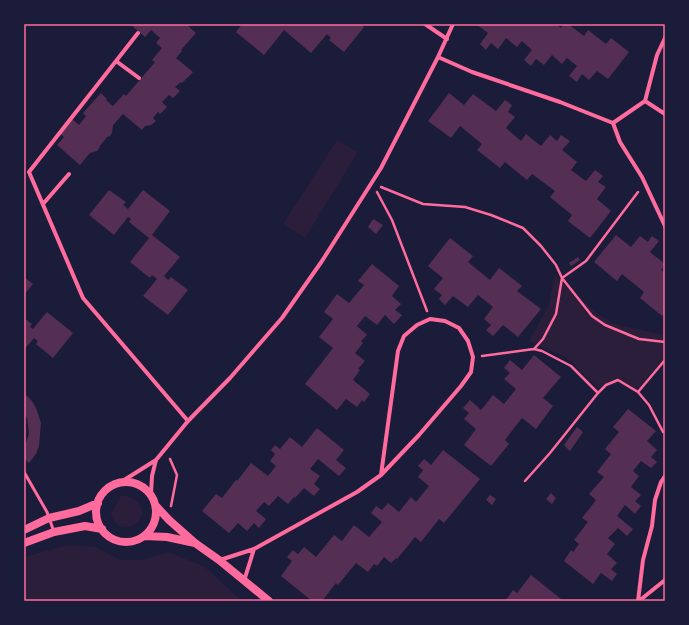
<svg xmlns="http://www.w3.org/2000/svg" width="689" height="625" font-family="'Noto Sans',sans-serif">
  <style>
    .green { fill: #2a1e3b }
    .building { fill: #542f53 }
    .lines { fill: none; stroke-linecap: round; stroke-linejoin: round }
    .path { stroke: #ff6b9d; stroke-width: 2.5 }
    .service { stroke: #ff6b9d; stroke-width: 3 }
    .minor { stroke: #ff6b9d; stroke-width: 4 }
    .secondary { stroke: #ff6b9d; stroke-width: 8 }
    .neatline { fill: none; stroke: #ff6b9d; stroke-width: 1.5 }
  </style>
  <rect width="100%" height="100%" fill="#1b1b3a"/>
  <!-- green -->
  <path class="green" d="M337,140L358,152L305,238L283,224Z
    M554,275L594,311L614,324L665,335V362L637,394L617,382L598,388L567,358L529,341L549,305Z
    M121,496C128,496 134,497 138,503C154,522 117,541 111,513Z
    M68,545L96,547L120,560H141L169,552L205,567L242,601H24V557Z"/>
  <!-- building -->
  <path class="building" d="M130,24H186L196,33L181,50L182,51L176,58L193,72L182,83L181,82L175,87L180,91L173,98L169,95L162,102L167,107L160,114L158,112L153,118L156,121L151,125L145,126L142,130L123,114L113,125L112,133L109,137L108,136L99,147H100L97,151L90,153L80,165L57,145L64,137L60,134L72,119L79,125L86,116L83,113L101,93L107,99L106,100L113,106L124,94L126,96L155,62L152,60L162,48L156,43L160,38L151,30L145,37Z
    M242,24H283L286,26L287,24H361L364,27L344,52L329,40L331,38L327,34L311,53L284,30L264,55L236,32Z
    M478,24H556L561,28L564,24H568L584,36L588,30L606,44L611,38L629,52L608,79L597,71L589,80L582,74L577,82L569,76L577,66L567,58L562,64L552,55L544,65L536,59L531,66L524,60L532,50L522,41L517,47L506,38L498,49L491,43L486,50L480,44L488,33L477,25Z
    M449,93L464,105L473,94L496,111L505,100L512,105L508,112L515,117L506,128L521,141L526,134L541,146L550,135L557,141L561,135L570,141L562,150L577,162L571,170L586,181L595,170L603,176L598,182L606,187L597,199L611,211L590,238L568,221L572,215L550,197L555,191L532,174L527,180L505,162L500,168L477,150L482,144L460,126L451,138L428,121Z
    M109,190L126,202L123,205L128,209L143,190L170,211L152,235L180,257L164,276L168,280L171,277L188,290L168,315L143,296L157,279L152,275L150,278L130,262L149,238L129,222L131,219L128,217L114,235L89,215Z
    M373,219L383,225L376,234L368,227Z
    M616,235L631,247L640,236L648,242L652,236L659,241L650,252L665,264L661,270L665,273V312L662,316L640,298L644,292L622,274L617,281L594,262Z
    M450,238L473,256L468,262L490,280L499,268L522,286L517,291L541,309L518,337L503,325L493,336L486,330L491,325L484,319L493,307L478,295L468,307L453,296L445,305L439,299L442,295L434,289L443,278L428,266Z
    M578,257L580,260L571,266L569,263Z
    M372,264L399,286L392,296L401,304L395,310L402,315L394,324L385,315L377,325L365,316L357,326L367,335L361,341L363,343L355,353L365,361L358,369L360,370L353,380L370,394L364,402L362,400L357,407L346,399L337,410L305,384L333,348L319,337L333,319L324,312L337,294L349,303L364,285L358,281Z
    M24,277L33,284L24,295Z
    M47,312L73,333L53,358L36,344L38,341L34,338L24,350V318L32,324L30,327L33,329Z
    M534,355L561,377L543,398L553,406L536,429L522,418L505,440L509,444L491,466L464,445L476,429L464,419L469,413L463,408L470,400L481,410L493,395L504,404L516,389L504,379L510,373L504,368L510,360L522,370Z
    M24,393L32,401L36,408L41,423L39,446L36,454L29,463L24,459V448L29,434L27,418L24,412Z
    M628,409L656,431L647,441L657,450L651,457L657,462L651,468L641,461L633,471L639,476L631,487L641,495L635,501L641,506L635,514L625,505L617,516L633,529L627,536L618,528L608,538L615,544L607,554L617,563L611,569L617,574L612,581L601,573L593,584L564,561L571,550L573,552L579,544L574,540L588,522L582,518L596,500L589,494L604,477L597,472L611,454L605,449L619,432L613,427Z
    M577,427L583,432L570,451L564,445Z
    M317,428L344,450L336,460L346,468L339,476L318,459L310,469L320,476L314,484L320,489L314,496L304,488L295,498L294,497L288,504L278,496L269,506L264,502L256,511L266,519L259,528L254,523L247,531L238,523L229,533L202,511L216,494L222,498L236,480L237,481L251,463L268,476L276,466L270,461L275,454L271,450L275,445L280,449L290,437L302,447Z
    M443,450L480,479L444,523L439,519L421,542L415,537L397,559L396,558L391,563L384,557L377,566L374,564L368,572L356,563L338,585L336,583L322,601H312L281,576L292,561L287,557L293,550L298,554L304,547L316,557L334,535L342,541L354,525L369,537L382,522L371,513L376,506L382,510L388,503L399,512L411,497L416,502L429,486L418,477L423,470L418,466L424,459L431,465Z
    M551,493L556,498L552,504L546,499Z
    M490,495L496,499L492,505L486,500Z
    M531,575L561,599L559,601H505L513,590L517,593Z"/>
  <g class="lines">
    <!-- path -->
    <path class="path" d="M381,187L423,204L465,207L491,215L523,228L541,246L556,265L562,278L556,314L543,339L534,349L482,356
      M377,192L392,220L427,311
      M638,192L586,261L562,278L592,316L605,325L639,339L665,342
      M534,349L542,351L571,366L598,393
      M638,392L665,360
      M170,459L177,475L171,506
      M525,481L550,453L598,393L606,385L618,380L638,392L649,405L663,432"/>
    <!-- service -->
    <path class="service" d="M24,472L47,512L54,532"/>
    <!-- minor -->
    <path class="minor" d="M425,24L447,39
      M138,33L29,172L83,298L188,421
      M438,57L472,72L560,102L613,123L620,142L642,177L665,226
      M116,61L139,78
      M645,101L657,55L665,38
      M613,123L645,101L665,114
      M43,204L69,174
      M121,482L156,460L188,421L230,378L282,318L322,261L381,168L438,57L453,24
      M151,494L152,476L156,460
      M220,560L254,549L357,492L381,475L419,435L461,386L471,372L473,357L468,341L459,328L445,321L430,319L417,325L404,336L398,351L381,475
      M244,581L254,549
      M638,601L643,560L652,526L655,500L661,482L665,476
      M639,601L665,580"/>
    <!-- secondary -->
    <path class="secondary" d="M96 512a30 30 0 1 1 60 0a30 30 0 1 1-60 0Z
      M156,506L169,520L195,543L219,560L269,601
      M24,530L49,518L79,511L98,503
      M145,536L167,537L195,543
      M24,543L54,532L85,526L102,529"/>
  </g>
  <!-- border -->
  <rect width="689" height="625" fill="none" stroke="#1b1b3a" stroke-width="50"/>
  <rect x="25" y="25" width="639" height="575" class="neatline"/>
</svg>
